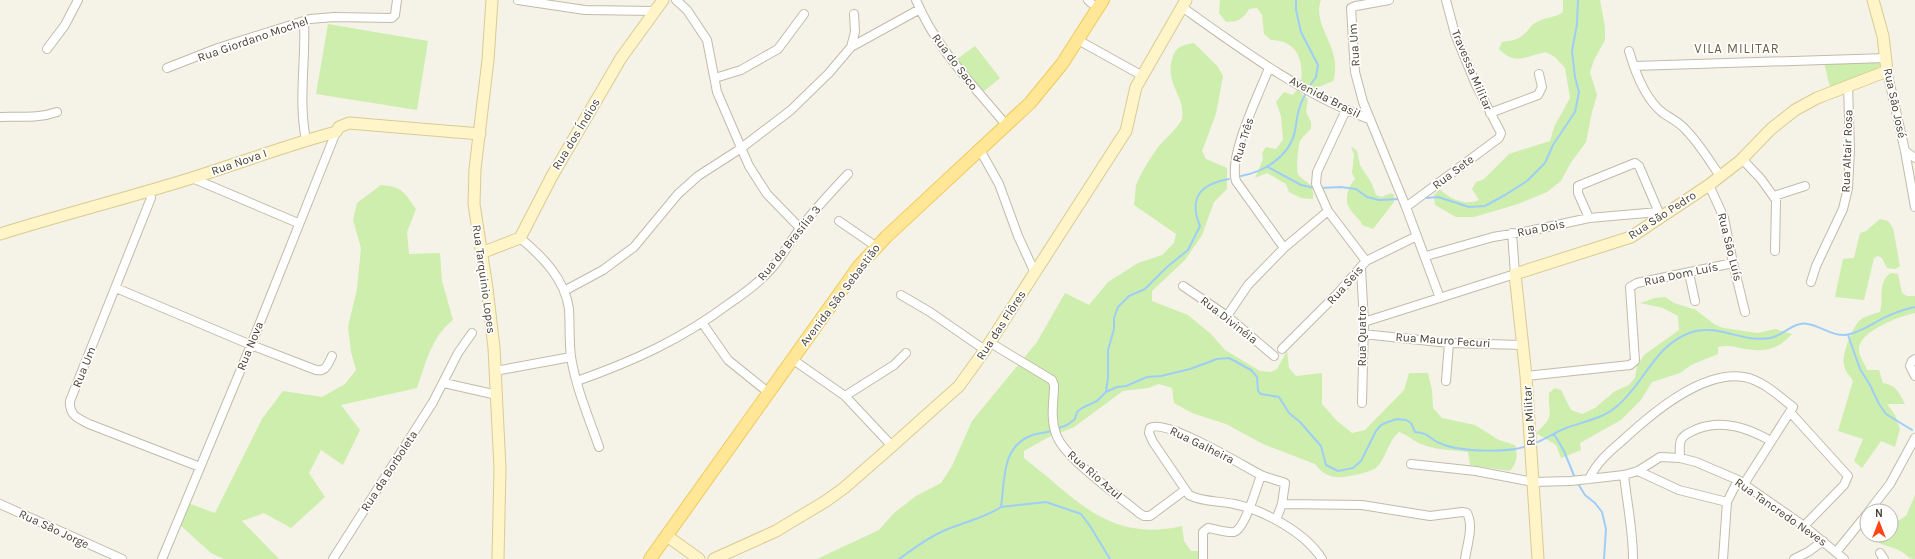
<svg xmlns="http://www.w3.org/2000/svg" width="1915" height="559" font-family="Karla,sans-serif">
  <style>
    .green { fill: #cdeeac }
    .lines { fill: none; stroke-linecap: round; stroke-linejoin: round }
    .stream { stroke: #9ecef8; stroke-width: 2 }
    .street-casing { stroke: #c2bba9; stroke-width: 10 }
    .secondary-casing { stroke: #dacb93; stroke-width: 13 }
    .primary-casing { stroke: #f0cb5b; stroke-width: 14 }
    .street { stroke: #fff; stroke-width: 8 }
    .secondary { stroke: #fff5c8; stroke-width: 11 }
    .primary { stroke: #ffe797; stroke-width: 12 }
    .labels { text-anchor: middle; stroke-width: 3.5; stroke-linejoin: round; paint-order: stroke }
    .street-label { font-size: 12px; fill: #4a4335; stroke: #fff }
    .neighbourhood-label { font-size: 13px; letter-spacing: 1px; fill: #6e624b; stroke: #fff }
  </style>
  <rect width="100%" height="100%" fill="#f5f2e8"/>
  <!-- green -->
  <path class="green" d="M1220,0H1321C1311,27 1344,48 1333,81L1314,89L1301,81C1304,59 1296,40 1271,40L1264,34L1262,15L1257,8L1249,9C1243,19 1238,22 1226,22L1219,13Z
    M1563,0H1600L1605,27V40L1594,60L1590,72L1597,95L1592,112L1586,142L1570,164L1561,181L1547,192L1518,204L1474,217H1456L1435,205L1434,195L1440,189C1449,199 1466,206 1479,200L1472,189L1476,182L1484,179L1509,154L1550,141L1554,127L1570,98L1565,68L1555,57L1546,52C1526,56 1515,66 1499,49L1502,42C1509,41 1518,40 1523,35C1529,31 1530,25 1537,22C1545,17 1555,18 1563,12Z
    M328,24L428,41L417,110L316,94Z
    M1194,43L1218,67L1223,76L1216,114L1202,151L1206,159L1227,168V189L1214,202L1202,235L1185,260L1152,291V301L1188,315L1211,334L1225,350L1260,371L1271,372L1277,369L1287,351L1289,368L1296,376L1322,373V404L1336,420L1352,433L1365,430L1404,390L1409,373H1428L1432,390L1433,408L1442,418L1475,425L1499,440L1515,445C1518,456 1517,462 1510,471L1470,465L1468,452C1452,450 1436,450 1421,444C1413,441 1408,435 1399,432C1388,441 1387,456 1377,467C1373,472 1342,479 1335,477C1327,476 1320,471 1315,464L1263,444L1226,424L1192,413L1174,403L1172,388L1159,384L1148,388L1123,391L1074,427L1047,438L1024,451V458C1076,498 1108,543 1182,526L1184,541L1191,551H1199V559H817L879,530L894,513L916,496L941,483L952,466L972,421L1037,342L1065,293L1089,305L1108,282L1138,263L1162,255L1174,243L1176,234L1134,205C1135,199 1135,192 1136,186C1139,176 1152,155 1159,146C1164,140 1181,125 1182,118C1186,97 1165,85 1172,59C1175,47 1182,45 1194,43Z
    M975,46L1000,78L983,92L957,59Z
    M1879,61L1881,65L1878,68L1830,88L1824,62Z
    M1297,90L1308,99L1306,112L1311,122V129C1307,133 1303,136 1300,141C1298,146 1296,169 1298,174C1303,183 1315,180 1313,199L1301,198L1289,192L1286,184L1267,173L1255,178L1263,159L1262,153L1266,147L1276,149L1283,140L1281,116L1276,102L1284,92L1293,95Z
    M1351,146L1357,151L1360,165L1372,184L1376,195L1382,197L1391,193L1394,195V202L1373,229L1362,225C1360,219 1356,217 1352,212C1343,202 1347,188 1355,179L1352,173L1354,155Z
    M381,185C403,187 404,192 416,209L407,232L409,254L440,253L442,281L453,320C431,337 426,363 417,388L341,405L360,430L343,465L321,450L309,473L325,497L291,528L264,513L242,521L279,559H224L211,553L179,524L188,503L215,513L262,419L283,391L322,397L345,384L356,370L351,352L348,327L357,289L361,248L353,220L357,203Z
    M1880,219L1888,221L1893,228L1900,266L1895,269L1887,268L1882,258L1878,256L1874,258L1864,300L1835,297L1843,259L1854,258L1860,233L1866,231Z
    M1891,273L1898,274L1902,293L1907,296H1915V313C1900,316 1857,332 1859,350C1859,356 1865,364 1867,370H1879L1883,383C1896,385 1899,393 1905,404H1887L1895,415L1900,429L1895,447L1881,441L1862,468L1854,461L1863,439L1838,431L1853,381C1850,376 1845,371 1844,365C1841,356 1853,326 1860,320C1865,316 1874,314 1880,312C1884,300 1877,281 1891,273Z
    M1665,297L1674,303L1696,310L1714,324L1723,328L1758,333L1775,329L1792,334C1775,352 1763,352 1740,348C1732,346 1727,345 1718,347V354L1691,365L1680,373L1652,382L1641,400L1621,420L1580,443L1581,450L1561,458L1556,445L1536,433C1556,415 1548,416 1549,393L1555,388L1561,390L1571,410L1582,414L1595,408L1615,391L1629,385L1635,378L1637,366L1644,355L1679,330L1678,316L1663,308L1640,303L1655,298Z
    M1915,495V559C1909,559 1907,555 1902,552C1891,545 1884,548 1874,539L1878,535H1891V525L1906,516Z"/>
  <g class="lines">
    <!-- stream -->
    <path class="stream" d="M1296,0V10L1301,32L1318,65L1316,77L1311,84
      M1268,167L1301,185L1315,188
      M1241,176C1264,172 1290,156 1295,131C1297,118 1298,107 1305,95
      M1320,188L1341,187L1356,189L1367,197L1379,200L1399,199
      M1427,198L1438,197L1469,207L1485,206L1505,195L1527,181L1545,163L1553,145L1575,112L1579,92L1575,77L1572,51L1577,24L1578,0
      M1848,335L1860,369L1870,385L1879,404L1886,414L1912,430
      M1106,392L1108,377V350L1114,329V318L1118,307L1129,296L1145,289L1167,267L1188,250L1200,226C1188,197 1201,184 1229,179
      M1056,429L1067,425L1075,419L1077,412L1082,408L1097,401L1106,392L1117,387L1126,386L1147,377L1161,376L1190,369L1217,359L1229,358L1251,370L1257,377L1258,391L1261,394L1279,397L1289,413L1300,422L1321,446L1326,465L1338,471L1353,468L1361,461L1376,431L1381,425L1388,422L1397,419L1406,420L1411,423L1415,432C1431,433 1429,440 1442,444C1461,452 1508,453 1527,446
      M1554,434L1564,451L1575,478
      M1533,444C1545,440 1555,432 1566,428C1582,422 1602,419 1616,407C1645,384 1653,345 1692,332C1718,324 1743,343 1770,338C1783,336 1793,321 1808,324C1821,326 1831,336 1845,335C1857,334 1869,326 1878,321C1890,314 1902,310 1915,307
      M1577,482L1585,495L1595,503L1602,512L1606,529L1604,559
      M1001,507L1046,502L1081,514L1090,526L1110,559
      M899,559C913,549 926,539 941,532C962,522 981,520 1001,507C1005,481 1001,448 1030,436C1037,433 1045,433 1052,431"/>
    <defs>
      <path id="street" d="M518,0L585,10L654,11
        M676,0L687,10L707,40L717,92L749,166L767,194L800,228
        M916,0C935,46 970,82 1002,120
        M1088,0L1091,3
        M1389,0L1356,6L1351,8L1355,72L1363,102L1406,207L1440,298
        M1182,7C1241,49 1300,93 1369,119
        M304,21C306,61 298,100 306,140
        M1078,40L1141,75
        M851,47L855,32L854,14
        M47,49L65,25L78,0
        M1629,51C1635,72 1645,99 1663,113C1670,118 1679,122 1685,129C1699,143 1709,160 1720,176
        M1634,66L1886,58
        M167,68L218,48L310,19L334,17L392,18L395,15L397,0
        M1269,68C1259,94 1228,156 1236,181L1284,248
        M1887,71L1905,151L1915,207
        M715,78L741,70L778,49L804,14
        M1346,110L1317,172L1316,184L1328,211L1366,261
        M1490,113L1538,95L1542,87L1539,74
        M0,117C20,116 37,119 57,112
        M980,150L999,184L1018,236L1035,273
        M1905,151L1915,158
        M1742,159L1761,179L1776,200L1775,251
        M192,178L298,223
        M1709,185L1724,218L1733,263L1745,312
        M149,190L151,198L70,401C69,415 77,418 89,424L200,467
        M1774,196L1805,186
        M1406,207L1499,138L1501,133L1476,85L1455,34L1446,0
        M1589,218L1578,193V186L1635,163L1639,166L1660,215
        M839,221L871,243
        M520,238C542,256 565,279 569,309C570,325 569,341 571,357C576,388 589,418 599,447
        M1426,256L1493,237L1529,231L1589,218L1658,212
        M1361,269L1364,322L1362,403
        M1689,273L1695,301
        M1811,282L1816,266L1843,209L1848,188L1850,150L1848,85
        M1183,286L1227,316L1274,356
        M116,288L251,345L316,370C326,372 328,364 332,356
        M564,291L603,270L634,247L678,194L698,176L740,149L791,110L829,73L851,47L920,9
        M901,295L930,312L985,350
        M1227,316L1248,285L1284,248L1328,211
        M1364,322L1515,274L1512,233
        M703,324L728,360L764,389
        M1363,334L1449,343L1523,345
        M989,342L1052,380L1054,385C1054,401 1050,418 1056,434C1063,457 1119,496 1139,513L1144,516H1150L1185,490
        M1282,349L1338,293L1366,261L1417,236
        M792,359L845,396L892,446
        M1915,359L1912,361L1910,366L1915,376
        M495,371L571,357
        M1526,376L1630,365L1635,361L1630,287L1637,283L1733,263
        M577,381C634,361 682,339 730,303C745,293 760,282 772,268C783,255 791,240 802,226C816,208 832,191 848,174
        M1446,381L1449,343
        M444,383L497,395
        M845,396L894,365L906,353
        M1790,412L1848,476L1844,485L1804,526
        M1680,458C1680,453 1679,445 1681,440C1684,434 1691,432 1697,429C1723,419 1748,428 1771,441
        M1411,464L1476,471L1533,482L1571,481L1624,475L1638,471L1660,457L1680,458L1696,462L1738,480L1804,526L1844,559
        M1638,471L1679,490L1727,502
        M1624,475C1627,503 1633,530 1633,559
        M1589,479C1597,462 1609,452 1623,440C1651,414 1702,370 1744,377C1762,380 1779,396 1793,407L1744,484
        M0,504L122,559
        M1282,504L1362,505L1430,516L1462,512L1467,513C1474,526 1467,545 1465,559
        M1869,511L1890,484L1915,438
        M1276,520L1282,504L1285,483C1277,480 1267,478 1259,474C1242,465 1165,418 1150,428L1149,433L1153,442L1189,495C1202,502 1220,501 1234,504C1264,510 1306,533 1322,559
        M1837,551L1867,514
        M1880,553L1884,559
        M162,559L251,345L336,132
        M333,559L433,402L458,353L472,333
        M1203,559V532L1208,528C1216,529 1226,533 1234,532C1245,529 1257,486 1261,475
        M1723,559L1727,502L1738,480
        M1794,559L1808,552L1823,541"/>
      <path id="secondary" d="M492,0L488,60L475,169L474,204L487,288L494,348L500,468L498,559
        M0,234C64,214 128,198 192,178C240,163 287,145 336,132L339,127L349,123L480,134
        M481,253L520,238L552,176L621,58L663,0
        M667,536L699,559
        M714,559L776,531L826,501L844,488L892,446L959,386L985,350L1126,131L1136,87L1186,0
        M1538,559L1526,376L1515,274L1631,237L1709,185L1740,161L1771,129L1795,110L1817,98L1887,71L1883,36L1873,0"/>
      <path id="primary" d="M650,559L859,266L886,237L1030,103L1062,64L1103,0"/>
    </defs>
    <!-- street casing -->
    <use href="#street" class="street-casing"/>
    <!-- secondary casing -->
    <use href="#secondary" class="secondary-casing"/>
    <!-- primary casing -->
    <use href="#primary" class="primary-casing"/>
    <!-- street -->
    <use href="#street" class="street"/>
    <!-- secondary -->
    <use href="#secondary" class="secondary"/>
    <!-- primary -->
    <use href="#primary" class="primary"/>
  </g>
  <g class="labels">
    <!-- street labels -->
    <g class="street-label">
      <text transform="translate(253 39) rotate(-19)" y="4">Rua Giordano Mochel</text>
      <text transform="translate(1354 45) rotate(-94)" y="4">Rua Um</text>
      <text transform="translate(955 62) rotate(53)" y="4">Rua do Saco</text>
      <text transform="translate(1472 70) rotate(67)" y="4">Travessa Militar</text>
      <text transform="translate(1325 97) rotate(27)" y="4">Avenida Brasil</text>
      <text transform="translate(1895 103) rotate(78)" y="4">Rua São José</text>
      <text transform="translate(576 134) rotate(-59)" y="4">Rua dos Índios</text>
      <text transform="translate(1243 140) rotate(-73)" y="4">Rua Três</text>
      <text transform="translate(1847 151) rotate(-88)" y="4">Rua Altair Rosa</text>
      <text transform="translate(239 162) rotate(-19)" y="4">Rua Nova I</text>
      <text transform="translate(1453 172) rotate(-37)" y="4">Rua Sete</text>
      <text transform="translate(1662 215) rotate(-33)" y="4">Rua São Pedro</text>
      <text transform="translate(1541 228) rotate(-11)" y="4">Rua Dois</text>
      <text transform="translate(789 243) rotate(-51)" y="4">Rua da Brasília 3</text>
      <text transform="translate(1730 247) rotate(76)" y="4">Rua São Luís</text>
      <text transform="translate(1681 274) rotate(-12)" y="4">Rua Dom Luís</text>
      <text transform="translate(484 279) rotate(82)" y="4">Rua Tarquinio Lopes</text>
      <text transform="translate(1345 285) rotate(-48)" y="4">Rua Seis</text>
      <text transform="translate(840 295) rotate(-53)" y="4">Avenida São Sebastião</text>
      <text transform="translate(1229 320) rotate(38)" y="4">Rua Divinéia</text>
      <text transform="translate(1001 325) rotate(-57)" y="4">Rua das Flôres</text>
      <text transform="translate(1362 336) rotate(-90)" y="4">Rua Quatro</text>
      <text transform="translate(1443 340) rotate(4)" y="4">Rua Mauro Fecuri</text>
      <text transform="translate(250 346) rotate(-68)" y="4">Rua Nova</text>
      <text transform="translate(84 367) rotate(-68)" y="4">Rua Um</text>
      <text transform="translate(1529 416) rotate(-94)" y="4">Rua Militar</text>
      <text transform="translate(1202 445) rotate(26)" y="4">Rua Galheira</text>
      <text transform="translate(389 471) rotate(-57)" y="4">Rua da Borboleta</text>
      <text transform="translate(1095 475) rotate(41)" y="4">Rua Rio Azul</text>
      <text transform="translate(1781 512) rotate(35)" y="4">Rua Tancredo Neves</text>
      <text transform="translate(54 529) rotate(25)" y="4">Rua São Jorge</text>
    </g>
    <!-- neighbourhood labels -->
    <g class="neighbourhood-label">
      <text x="1737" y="53">VILA MILITAR</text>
    </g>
  </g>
  <!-- north arrow -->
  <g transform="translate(1879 523)"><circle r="19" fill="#ffffff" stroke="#b7b4ae"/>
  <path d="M0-3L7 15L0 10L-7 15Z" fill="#ff4415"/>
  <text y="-6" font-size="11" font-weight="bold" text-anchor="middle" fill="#4a4335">N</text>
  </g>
</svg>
